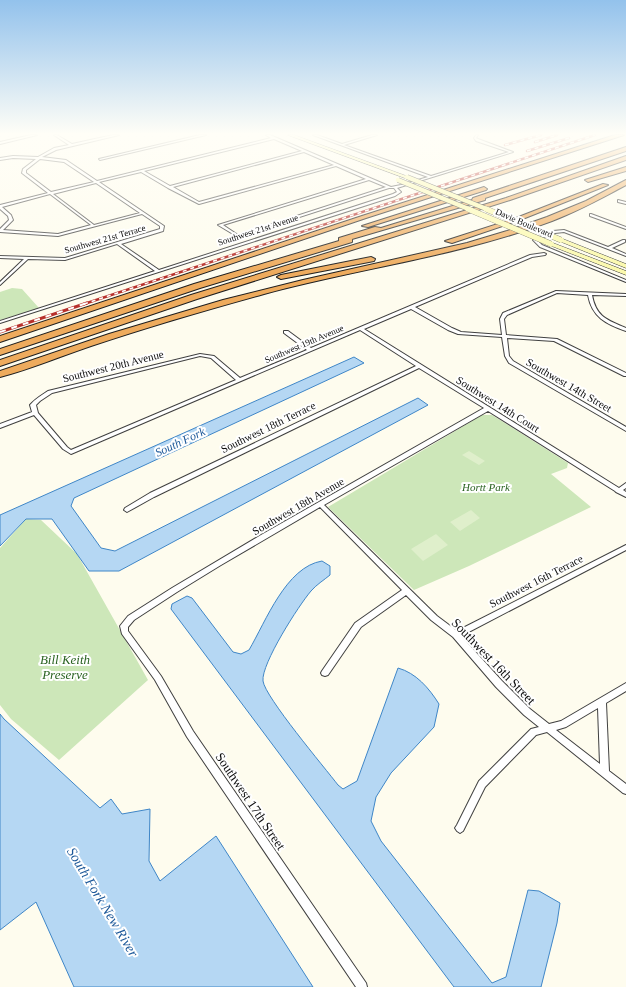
<svg xmlns="http://www.w3.org/2000/svg" width="626" height="987" font-family="'Times New Roman',serif">
  <style>
    .green { fill: #cde7b9 }
    .pitch { fill: #dfefcb }
    .water { fill: #b5d7f3; stroke: #3f86c7 }
    .lines { fill: none; stroke-linecap: round; stroke-linejoin: round }
    .minor-casing { stroke: #404040; stroke-width: 2 }
    .secondary-casing { stroke: #2f2f2f; stroke-width: 1 }
    .motorway-casing { stroke: #1e1e1e; stroke-width: 2 }
    .minor { fill: #fff; fill-rule: evenodd }
    .secondary { fill: #fbf9ac; fill-rule: evenodd }
    .motorway { fill: #eeab5d; fill-rule: evenodd }
    .rail-far1-casing { stroke: #b7302b; stroke-width: 2.5 }
    .rail-casing { stroke: #b7302b; stroke-width: 3 }
    .rail-far1 { stroke: #fff; stroke-width: 1.5; stroke-dasharray: 4; stroke-linecap: butt }
    .rail { stroke: #fff; stroke-width: 2; stroke-dasharray: 6; stroke-linecap: butt }
    .secondary-bridge-far1-casing { stroke: #2f2f2f; stroke-width: 5.5; stroke-linecap: butt }
    .secondary-bridge-casing { stroke: #2f2f2f; stroke-width: 6; stroke-linecap: butt }
    .secondary-bridge-far1 { stroke: #fbf9ac; stroke-width: 4.5 }
    .secondary-bridge { stroke: #fbf9ac; stroke-width: 5.5 }
    .labels { text-anchor: middle; stroke-width: 4; stroke-linejoin: round; paint-order: stroke }
    .far-street-label { font-size: 9px; fill: #0d0d0d; stroke: #fff }
    .street-label { font-size: 11px; fill: #0d0d0d; stroke: #fff }
    .park-label { font-size: 11px; font-style: italic; fill: #296220; stroke: #fff }
    .water-label { font-size: 12px; font-style: italic; fill: #1c5899; stroke: #fff }
    .near-park-label { font-size: 13px; font-style: italic; fill: #296220; stroke: #fff }
    .near-street-label { font-size: 13px; fill: #0d0d0d; stroke: #fff }
    .near-water-label { font-size: 14px; font-style: italic; fill: #1c5899; stroke: #fff }
  </style>
  <rect width="100%" height="100%" fill="#fefcee"/>
  <!-- green -->
  <path class="green" d="M12,288L22,289L39,308L0,320V292Z
    M482,415H492L568,463L567,468L551,474L591,507L469,566L414,590L328,507Z
    M26,519L41,520L77,554L148,680L59,760L11,719L0,705V548Z"/>
  <!-- pitch -->
  <path class="pitch" d="M469,451L485,461L479,465L462,455Z
    M471,510L480,518L460,531L450,522Z
    M436,534L448,545L423,561L411,549Z"/>
  <!-- water -->
  <path class="water" d="M354,357L364,363L74,498L71,506L101,548L115,551L418,398L428,405L119,571H89L52,519H26L0,546V515Z
    M322,561L330,566V575C324,580 316,585 311,591C299,605 261,664 263,681C265,697 325,768 338,785L343,789L357,781L398,668C416,673 429,688 439,704L434,727L391,773L376,797L371,821L381,841L492,983L506,977L528,890L539,891L560,903L557,923L541,987H454L171,609L172,604L187,596L192,598L233,652L241,654L249,650C266,621 286,567 322,561Z
    M0,714L4,719L100,808L111,799L122,814L150,809L149,861L160,881L216,836L313,987H74L36,902L0,930Z"/>
  <g class="lines">
    <defs>
      <path id="minor" d="M31,135H37L0,144V142Z
        M54,135H57L72,144L113,135H119L56,150L42,157L66,160L97,181L271,138L266,135H270L391,187L401,185L428,177L313,135H317L342,144L372,135H377L344,145L431,176L509,152L476,141L474,138L476,135H478L476,138L478,139L513,152L397,188L401,192L395,196L0,323V321L155,271L117,244L65,260L28,259L0,285V282L24,259L0,258V256L65,258L160,229V226L142,214L58,236L0,232V229L9,220L8,216L0,209V205L48,193L22,173L23,169L36,159L13,158L0,160V158L13,156L38,157L54,148L69,145ZM274,139L302,151L170,186L144,171ZM304,152L334,165L199,202L173,187ZM40,159L64,162L94,182L51,192L26,173V170ZM336,166L366,179L218,225L238,237L389,188H394L397,192L393,194L159,270L121,244L163,231L164,226L99,182L141,172L168,188L199,204ZM369,180L386,187L238,235L223,225ZM96,183L140,213L94,225L53,194ZM50,194L91,225L58,234L3,230L13,220L11,215L2,207Z
        M200,135H206L100,160L99,159Z
        M618,200L626,202V204L618,202Z
        M591,214L626,227V229L590,216V214Z
        M564,230L608,247L623,240H625V242L612,248L626,254V256L564,232L555,233L537,240L542,245L626,280V282L540,247L533,240L553,231Z
        M544,253L546,254L545,255L532,257L415,307L452,328L461,332L502,335L500,319L503,313L556,291L626,294V296L592,295C596,317 607,320 626,328V331C606,324 592,317 588,295L557,293L507,315L504,319L506,335L557,339L626,373V376H624L554,341L507,338L509,356L513,361L626,427V431L509,363L505,356L502,337L458,334L448,330L411,309L364,329L619,488L626,483V488L623,490L626,492V497L616,492L615,491L488,411L324,505L437,616L457,631L626,545V550L461,636L502,681L530,709L549,724L561,721L626,683V691L606,703L609,771L626,784V794L623,793L547,732L536,735L485,787L463,831L460,833L457,831L455,828L457,825L479,781L531,729L539,727L524,715L496,687L453,637L431,620L406,595L361,627L328,675L325,676L322,675L321,673L322,671L355,623L402,590L320,507L221,565L177,592L134,620L128,627V631L161,676L193,731L366,983L367,987H356L187,737L155,680L122,634L120,626L128,616L172,588L261,535L484,408L419,368L154,497L127,512L124,510L125,508L150,493L416,366L360,330L71,454L63,449L34,415L0,428V424L32,412L30,405C35,399 42,395 48,391L200,354L214,356L240,378L307,350L284,333V331H288L311,348L530,255ZM200,356L211,358L236,380L71,450L67,447L38,413L36,405L40,401L52,393ZM598,708L600,764L556,730L566,727Z"/>
      <path id="secondary" d="M288,135H294L409,177L405,178Z
        M559,239H563L626,264V268L559,241Z
        M549,243H553L626,271V275L549,245Z"/>
      <path id="motorway" d="M615,135H624L366,218L0,342V336L362,216Z
        M626,147V151L485,198V200L352,239V242L200,288L0,355V349L194,284L339,241V238L375,227L381,228L472,200L473,198Z
        M626,156V160L510,200L197,299L0,366V360L191,295L506,198Z
        M626,167V171L588,182L585,180Z
        M626,180V185C602,198 578,211 552,221C459,256 360,268 264,294C206,310 148,327 91,346C61,356 31,369 0,377V371L109,334L223,300L303,280L467,243L507,231L547,217L586,201Z
        M603,184L608,185L520,220L452,243L445,241L516,218Z
        M484,187L487,189L486,190L368,227L362,226Z
        M371,257L375,259L374,261L281,279L277,277L281,275Z"/>
    </defs>
    <!-- minor casing -->
    <use href="#minor" class="minor-casing"/>
    <!-- secondary casing -->
    <use href="#secondary" class="secondary-casing"/>
    <!-- motorway casing -->
    <use href="#motorway" class="motorway-casing"/>
    <!-- minor -->
    <use href="#minor" class="minor"/>
    <!-- secondary -->
    <use href="#secondary" class="secondary"/>
    <!-- motorway -->
    <use href="#motorway" class="motorway"/>
    <defs>
      <path id="rail-far1" d="M535,142L557,135
        M505,145L541,135
        M527,151L569,138
        M84,304L595,135"/>
      <path id="rail" d="M0,332L87,303"/>
    </defs>
    <!-- rail-far1 casing -->
    <use href="#rail-far1" class="rail-far1-casing"/>
    <!-- rail casing -->
    <use href="#rail" class="rail-casing"/>
    <!-- rail-far1 -->
    <use href="#rail-far1" class="rail-far1"/>
    <!-- rail -->
    <use href="#rail" class="rail"/>
    <defs>
      <path id="secondary-bridge-far1" d="M407,177L489,210
        M398,180L471,210"/>
      <path id="secondary-bridge" d="M468,209L551,244
        M486,209L561,240"/>
    </defs>
    <!-- secondary-bridge-far1 casing -->
    <use href="#secondary-bridge-far1" class="secondary-bridge-far1-casing"/>
    <!-- secondary-bridge casing -->
    <use href="#secondary-bridge" class="secondary-bridge-casing"/>
    <!-- secondary-bridge-far1 -->
    <use href="#secondary-bridge-far1" class="secondary-bridge-far1"/>
    <!-- secondary-bridge -->
    <use href="#secondary-bridge" class="secondary-bridge"/>
  </g>
  <!-- sky -->
  <linearGradient id="sky" x2="0" y2="1"><stop stop-color="#93c2ec"/><stop offset="0.49" stop-color="#fffef7"/><stop offset="1" stop-color="#fffef7" stop-opacity="0"/></linearGradient>
  <rect width="626" height="273" fill="url(#sky)"/>
  <g class="labels">
    <!-- far-street labels -->
    <g class="far-street-label">
      <text transform="translate(524 223) rotate(23)" y="3">Davie Boulevard</text>
      <text transform="translate(258 230) rotate(-18)" y="3">Southwest 21st Avenue</text>
      <text transform="translate(105 239) rotate(-16)" y="3">Southwest 21st Terrace</text>
      <text transform="translate(304 344) rotate(-23)" y="3">Southwest 19th Avenue</text>
    </g>
    <!-- street labels -->
    <g class="street-label">
      <text transform="translate(113 366) rotate(-14)" y="4">Southwest 20th Avenue</text>
      <text transform="translate(569 385) rotate(30)" y="4">Southwest 14th Street</text>
      <text transform="translate(498 404) rotate(32)" y="4">Southwest 14th Court</text>
      <text transform="translate(268 427) rotate(-26)" y="4">Southwest 18th Terrace</text>
      <text transform="translate(298 506) rotate(-30)" y="4">Southwest 18th Avenue</text>
      <text transform="translate(536 581) rotate(-27)" y="4">Southwest 16th Terrace</text>
    </g>
    <!-- park labels -->
    <g class="park-label">
      <text x="486" y="491">Hortt Park</text>
    </g>
    <!-- water labels -->
    <g class="water-label">
      <text transform="translate(180 442) rotate(-25)" y="4">South Fork</text>
    </g>
    <!-- near-park labels -->
    <g class="near-park-label">
      <text x="65" y="664">Bill Keith<tspan x="65" dy="15">Preserve</tspan></text>
    </g>
    <!-- near-street labels -->
    <g class="near-street-label">
      <text transform="translate(494 661) rotate(46)" y="5">Southwest 16th Street</text>
      <text transform="translate(251 801) rotate(56)" y="5">Southwest 17th Street</text>
    </g>
    <!-- near-water labels -->
    <g class="near-water-label">
      <text transform="translate(103 902) rotate(59)" y="5">South Fork New River</text>
    </g>
  </g>
</svg>
